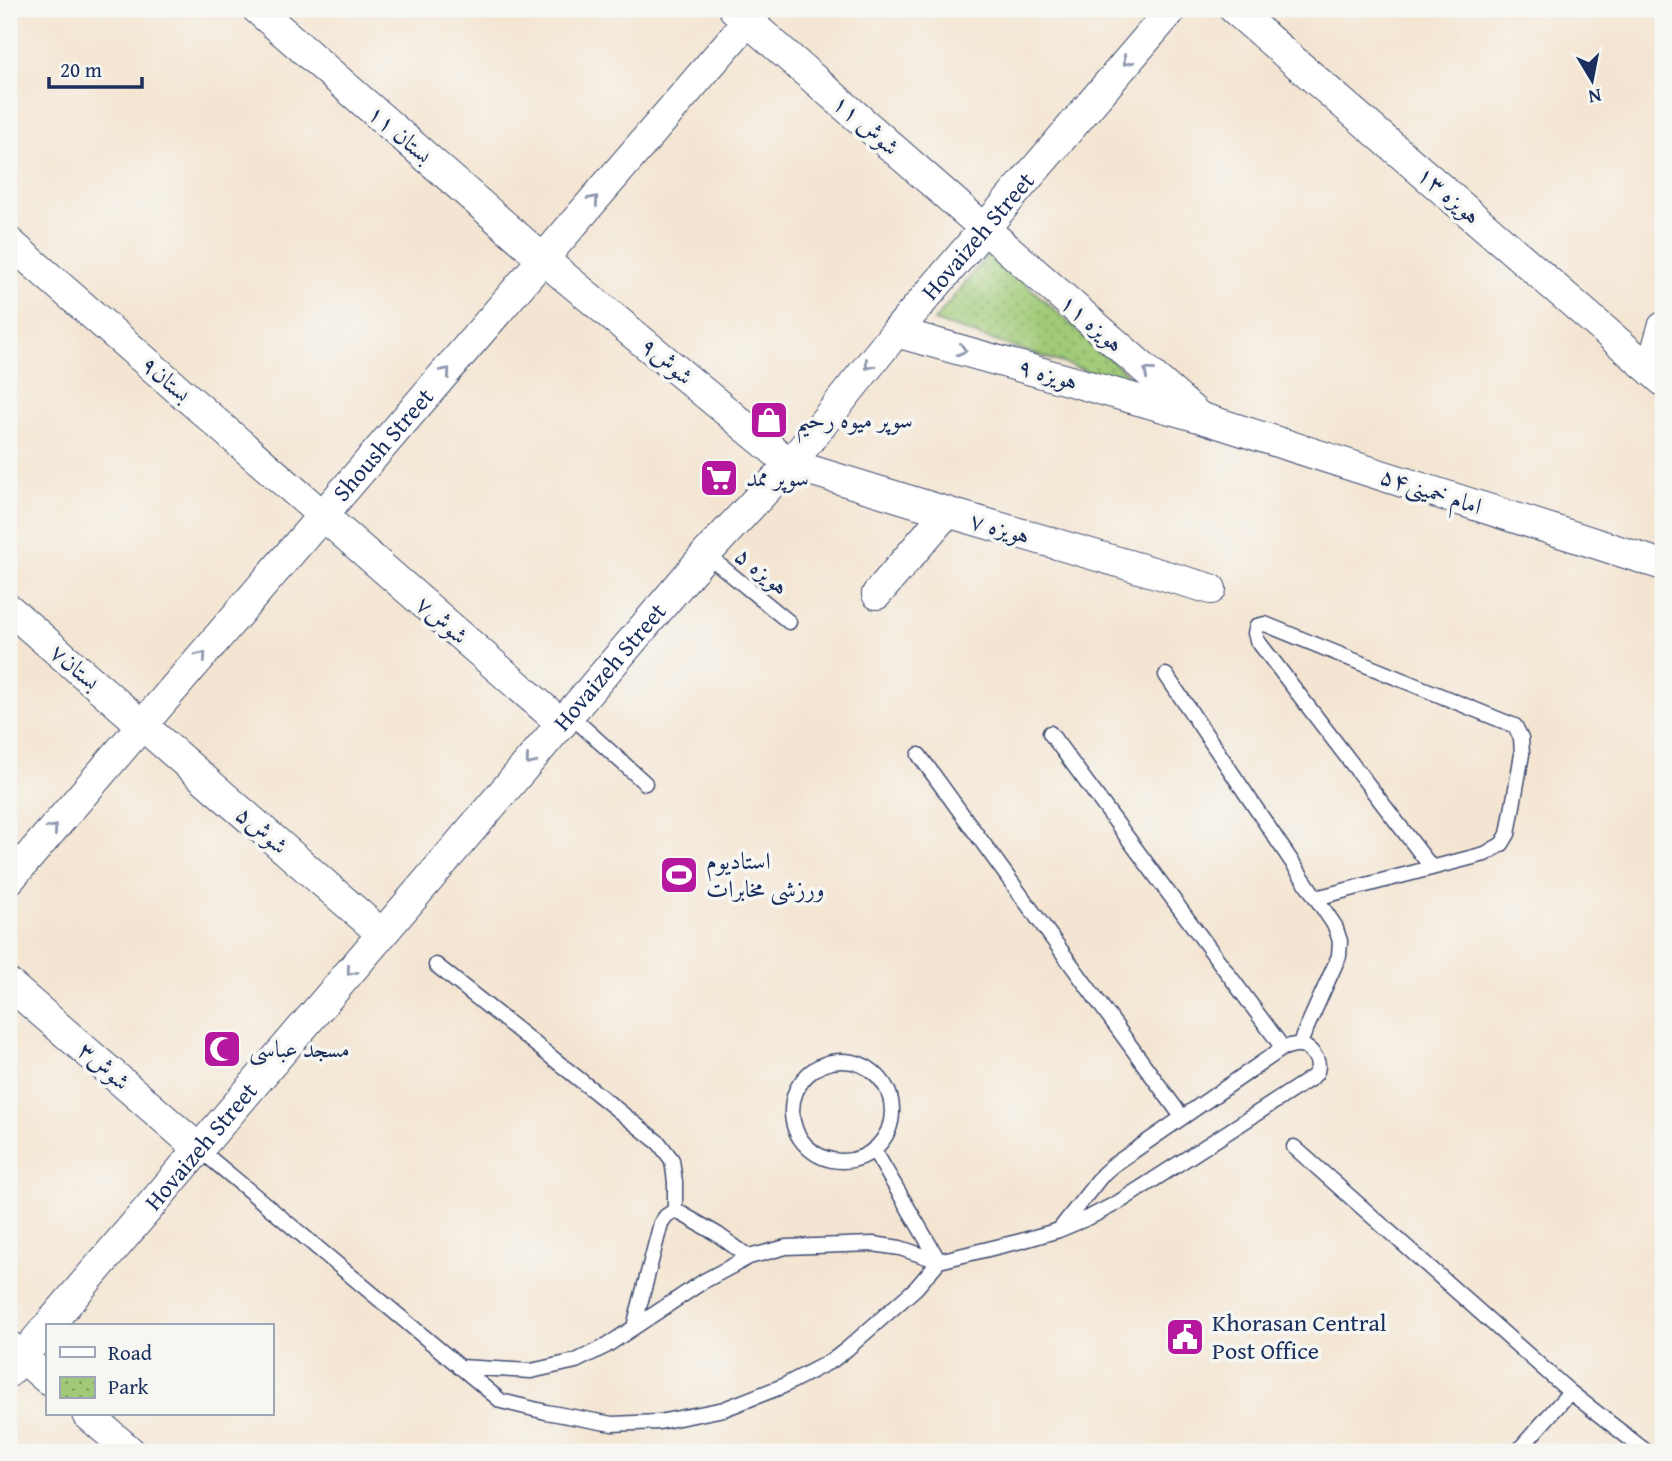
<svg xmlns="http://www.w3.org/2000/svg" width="1672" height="1461" font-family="'Gentium Book Plus',Amiri,serif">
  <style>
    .park { fill: url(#park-dots); stroke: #5e7c6a; stroke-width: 2 }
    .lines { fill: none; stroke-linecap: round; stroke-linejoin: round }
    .lane-casing { stroke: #3c4a6f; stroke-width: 17 }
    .street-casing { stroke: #3c4a6f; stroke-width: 32 }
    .lane { stroke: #fff; stroke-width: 14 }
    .street { stroke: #fff; stroke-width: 30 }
    .oneway { stroke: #8d97ae }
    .labels { text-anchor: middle; stroke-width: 7; stroke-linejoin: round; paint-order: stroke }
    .street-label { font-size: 24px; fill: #1b2f5e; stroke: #f6f6f2 }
    .poi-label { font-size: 24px; fill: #1b2f5e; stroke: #f6f6f2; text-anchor: start }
  </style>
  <defs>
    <pattern id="park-dots" width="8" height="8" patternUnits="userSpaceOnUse" patternTransform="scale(1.75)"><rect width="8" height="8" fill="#a0ca77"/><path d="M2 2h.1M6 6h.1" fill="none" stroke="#82a465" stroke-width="1.8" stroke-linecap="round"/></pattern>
  </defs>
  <rect width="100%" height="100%" fill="#f6f6f2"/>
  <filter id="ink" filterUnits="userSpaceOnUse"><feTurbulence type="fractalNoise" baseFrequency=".0143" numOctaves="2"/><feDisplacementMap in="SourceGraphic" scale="14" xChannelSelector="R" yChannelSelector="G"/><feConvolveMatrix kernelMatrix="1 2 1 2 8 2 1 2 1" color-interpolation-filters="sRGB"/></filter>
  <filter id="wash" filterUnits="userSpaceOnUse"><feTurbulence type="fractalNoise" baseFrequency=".00686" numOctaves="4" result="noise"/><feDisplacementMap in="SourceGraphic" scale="28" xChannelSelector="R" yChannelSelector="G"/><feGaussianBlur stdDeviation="1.57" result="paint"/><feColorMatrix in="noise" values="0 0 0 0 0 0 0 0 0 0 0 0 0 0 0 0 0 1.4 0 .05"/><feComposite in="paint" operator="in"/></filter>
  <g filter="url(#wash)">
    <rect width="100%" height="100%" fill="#f4e5d2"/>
    <!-- park -->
    <path class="park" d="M990,252L1145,390L934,321Z"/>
  </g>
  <g filter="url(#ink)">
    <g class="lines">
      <defs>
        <path id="lane" d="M706,554L789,622
          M1166,675L1335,926L1340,941L1339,956L1299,1045
          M570,715L645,783
          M1050,733L1283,1048
          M919,755L1182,1117
          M1316,898L1485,854L1502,844L1508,834L1522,754L1521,738L1515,726L1265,624L1257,626L1255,633L1257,640L1432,868
          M436,965L659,1143L672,1160L675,1182V1210L717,1234L749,1257
          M792 1111a50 50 0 1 1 100 0a50 50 0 1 1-100 0Z
          M1294,1147L1570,1392L1647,1452
          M199,1149L501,1401L546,1412L612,1424L659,1422L724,1409L783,1386L833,1360L847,1349L916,1288L939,1261L1021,1241L1059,1230L1090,1217L1119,1202L1310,1079C1313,1077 1316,1074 1317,1071C1321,1060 1310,1047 1300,1045C1295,1044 1288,1047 1283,1048L1112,1166L1103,1174L1059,1230
          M874,1150L939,1261
          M634,1327L661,1223L666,1216L675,1210
          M459,1367L531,1371L576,1361L606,1346L704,1281L749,1257L786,1247L873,1244L900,1248L939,1261
          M1517,1452L1570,1392"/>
        <g id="street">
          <path d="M257,9L543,259L790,464L947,512L1211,589"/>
          <path d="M734,9L1194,412"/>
          <path d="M1234,9L1663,381"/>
          <path d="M9,242L562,724"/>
          <path d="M896,332L1199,417L1663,565"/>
          <path d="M1651,369L1663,327"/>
          <path d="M877,594L947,512"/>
          <path d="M9,609L382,934"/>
          <path id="s1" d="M9,880L758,9"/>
          <path d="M9,984L199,1149"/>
          <path id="s2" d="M48,1326L706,554L790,464L896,332L1172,9"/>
          <path d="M9,1346L47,1379"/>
          <path d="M9,1372L47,1327"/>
          <path d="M87,1414L131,1452"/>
        </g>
      </defs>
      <!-- lane casing -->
      <use href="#lane" class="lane-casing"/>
      <!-- street casing -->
      <use href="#street" class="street-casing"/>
      <!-- lane -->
      <use href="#lane" class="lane"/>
      <!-- street -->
      <use href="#street" class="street"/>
    </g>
    <!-- one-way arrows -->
    <defs><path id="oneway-chevron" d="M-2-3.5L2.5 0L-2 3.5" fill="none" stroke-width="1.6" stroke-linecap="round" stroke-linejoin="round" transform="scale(1.75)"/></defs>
    <g class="oneway">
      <use href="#oneway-chevron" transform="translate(1127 61) rotate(130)"/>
      <use href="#oneway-chevron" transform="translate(594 200) rotate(-49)"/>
      <use href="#oneway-chevron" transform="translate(962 350) rotate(16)"/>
      <use href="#oneway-chevron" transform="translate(869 365) rotate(129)"/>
      <use href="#oneway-chevron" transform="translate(446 372) rotate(-49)"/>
      <use href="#oneway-chevron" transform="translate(1148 372) rotate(-139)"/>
      <use href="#oneway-chevron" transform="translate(202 656) rotate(-49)"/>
      <use href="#oneway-chevron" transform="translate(530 761) rotate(130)"/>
      <use href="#oneway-chevron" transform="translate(53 829) rotate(-49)"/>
      <use href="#oneway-chevron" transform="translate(351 971) rotate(130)"/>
    </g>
  </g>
  <!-- icons -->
  <defs>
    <symbol id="shop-square" viewBox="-11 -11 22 22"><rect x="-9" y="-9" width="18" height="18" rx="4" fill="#b5179e" stroke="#f6f6f2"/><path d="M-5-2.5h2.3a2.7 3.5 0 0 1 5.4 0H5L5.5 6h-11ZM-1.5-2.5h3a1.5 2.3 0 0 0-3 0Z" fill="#fff"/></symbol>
    <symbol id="supermarket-square" viewBox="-11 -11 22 22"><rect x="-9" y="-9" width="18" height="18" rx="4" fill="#b5179e" stroke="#f6f6f2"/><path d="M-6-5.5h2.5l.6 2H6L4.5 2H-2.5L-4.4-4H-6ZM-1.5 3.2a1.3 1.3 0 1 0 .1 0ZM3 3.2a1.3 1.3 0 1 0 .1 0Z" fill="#fff"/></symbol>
    <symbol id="stadium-square" viewBox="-11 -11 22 22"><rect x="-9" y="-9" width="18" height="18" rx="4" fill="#b5179e" stroke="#f6f6f2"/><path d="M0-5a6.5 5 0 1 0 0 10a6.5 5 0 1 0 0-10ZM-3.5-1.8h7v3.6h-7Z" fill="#fff"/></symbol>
    <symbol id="mosque-square" viewBox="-11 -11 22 22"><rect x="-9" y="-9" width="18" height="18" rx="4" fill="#b5179e" stroke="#f6f6f2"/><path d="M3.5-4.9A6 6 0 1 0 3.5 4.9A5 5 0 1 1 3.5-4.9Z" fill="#fff"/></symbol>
    <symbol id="civic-square" viewBox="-11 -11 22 22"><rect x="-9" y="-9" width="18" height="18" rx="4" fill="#b5179e" stroke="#f6f6f2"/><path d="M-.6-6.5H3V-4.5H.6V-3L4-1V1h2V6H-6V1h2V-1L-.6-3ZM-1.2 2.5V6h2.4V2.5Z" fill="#fff"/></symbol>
  </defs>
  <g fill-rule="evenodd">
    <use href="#shop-square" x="747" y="398" width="44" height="44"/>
    <use href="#supermarket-square" x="697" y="456" width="44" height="44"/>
    <use href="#stadium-square" x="657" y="853" width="44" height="44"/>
    <use href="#mosque-square" x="200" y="1027" width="44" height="44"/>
    <use href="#civic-square" x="1163" y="1315" width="44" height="44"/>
  </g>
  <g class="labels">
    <!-- street labels -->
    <g class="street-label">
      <text transform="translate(866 125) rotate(41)" y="8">شوش ۱۱</text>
      <text transform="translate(400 134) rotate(41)" y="8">بستان ۱۱</text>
      <text transform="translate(1449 195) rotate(41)" y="8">هویزه ۱۳</text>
      <text dy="8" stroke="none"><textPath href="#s2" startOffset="1433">Hovaizeh Street</textPath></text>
      <text transform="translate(1092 323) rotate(41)" y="8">هویزه ۱۱</text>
      <text transform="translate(667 361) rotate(40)" y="8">شوش۹</text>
      <text transform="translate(1048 374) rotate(16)" y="8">هویزه ۹</text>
      <text transform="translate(166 379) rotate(41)" y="8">بستان۹</text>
      <text dy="8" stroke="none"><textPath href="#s1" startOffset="574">Shoush Street</textPath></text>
      <text transform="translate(1431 491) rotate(18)" y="8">امام خمینی۵۴</text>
      <text transform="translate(1000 528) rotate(16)" y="8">هویزه ۷</text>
      <text transform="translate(762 571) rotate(39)" y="8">هویزه ۵</text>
      <text transform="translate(442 620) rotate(41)" y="8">شوش۷</text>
      <text transform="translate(75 667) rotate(41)" y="8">بستان۷</text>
      <text dy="8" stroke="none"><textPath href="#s2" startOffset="866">Hovaizeh Street</textPath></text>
      <text transform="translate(262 830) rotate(41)" y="8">شوش۵</text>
      <text transform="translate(104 1066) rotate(41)" y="8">شوش۳</text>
      <text dy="8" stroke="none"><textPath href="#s2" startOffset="236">Hovaizeh Street</textPath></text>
    </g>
    <!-- poi labels -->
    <g class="poi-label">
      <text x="796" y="428">سوپر میوه رحیم</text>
      <text x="746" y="486">سوپر ممد</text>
      <text x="706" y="869">استادیوم<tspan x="706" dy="28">ورزشی مخابرات</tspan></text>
      <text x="249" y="1057">مسجد عباسی</text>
      <text x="1212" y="1331">Khorasan Central<tspan x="1212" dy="28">Post Office</tspan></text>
    </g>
  </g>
  <!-- margin -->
  <rect width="1672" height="1461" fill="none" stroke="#f6f6f2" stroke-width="35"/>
  <!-- legend -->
  <rect x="46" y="1324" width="228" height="91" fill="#f6f6f2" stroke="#9ea6b7" stroke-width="2"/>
  <rect x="60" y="1347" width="35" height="10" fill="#ffffff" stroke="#9ea6b7" stroke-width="2"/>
  <text x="108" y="1360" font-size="21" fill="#1b2f5e">Road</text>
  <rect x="60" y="1377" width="35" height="21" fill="url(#park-dots)" stroke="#9ea6b7" stroke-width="2"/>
  <text x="108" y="1394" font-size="21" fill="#1b2f5e">Park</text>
  <!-- north arrow -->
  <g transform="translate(1592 80) rotate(170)" stroke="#f6f6f2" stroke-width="5" paint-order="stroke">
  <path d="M0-5L12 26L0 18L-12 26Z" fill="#1b2f5e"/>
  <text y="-10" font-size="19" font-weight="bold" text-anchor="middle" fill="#1b2f5e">N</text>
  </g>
  <!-- scale -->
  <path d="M49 77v10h93v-10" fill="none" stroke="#1b2f5e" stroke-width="3.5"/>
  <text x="60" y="77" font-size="21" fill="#1b2f5e" stroke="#f6f6f2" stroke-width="5" paint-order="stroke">20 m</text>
</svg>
